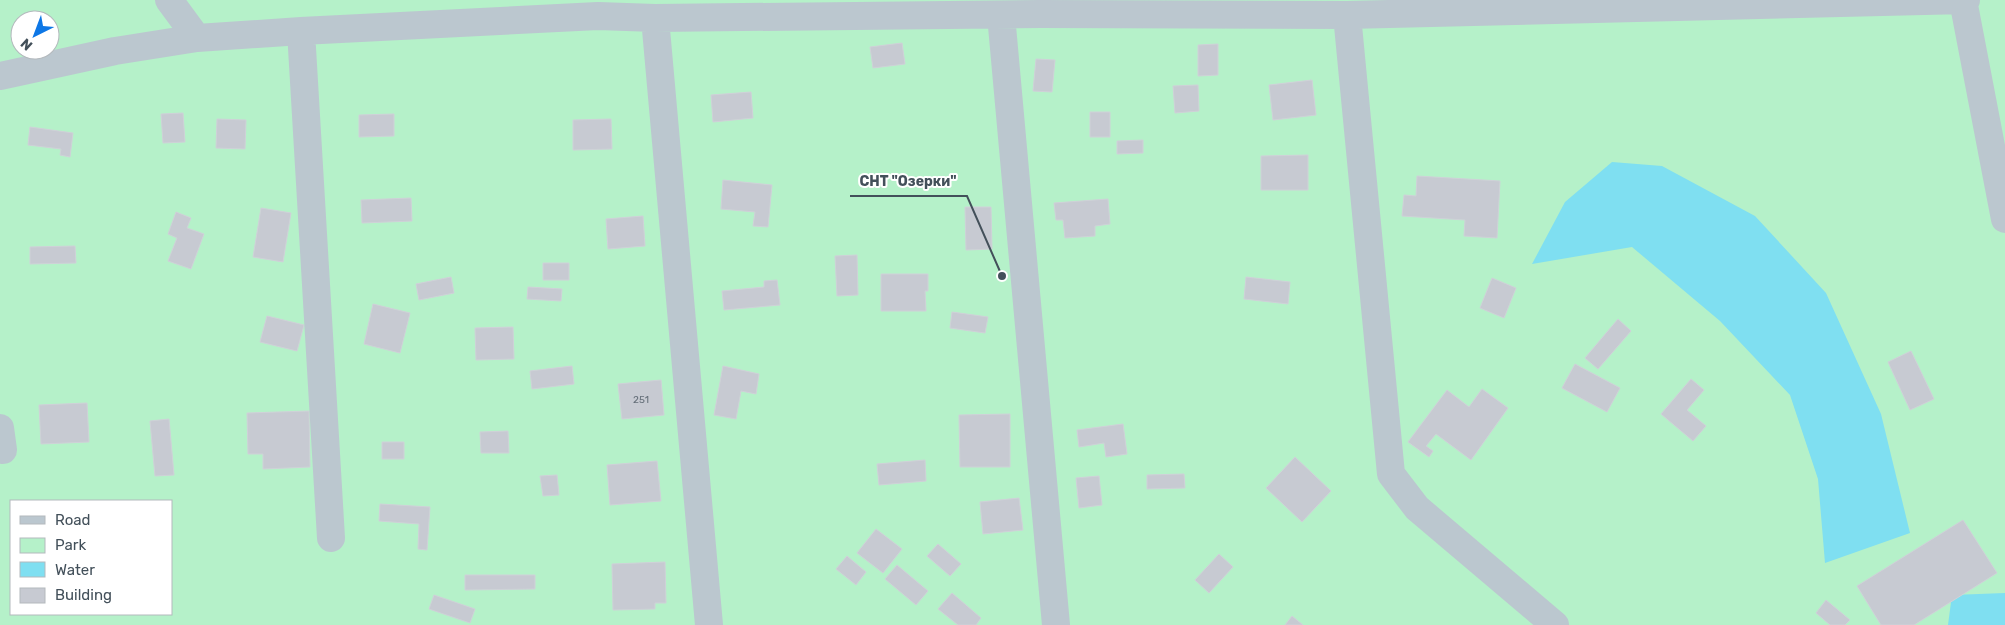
<svg xmlns="http://www.w3.org/2000/svg" width="2005" height="625" font-family="Rubik,sans-serif">
  <style>
    .green { fill: #b5f1c9; fill-rule: evenodd }
    .water { fill: #7fdff1 }
    .building { fill: #c7cad2; stroke: #cfd2d8 }
    .lines { fill: none; stroke-linecap: round; stroke-linejoin: round }
    .minor { stroke: #bbc7cf; stroke-width: 28 }
    .labels { text-anchor: middle; stroke-width: 4; stroke-linejoin: round; paint-order: stroke }
    .number-label { font-size: 10px; fill: #646e78 }
    .leader { fill: none; stroke: #43505a; stroke-width: 2 }
    .callout-dot { fill: #43505a; stroke: #fff; stroke-width: 2 }
    .callout-label { font-size: 14px; text-anchor: middle; font-weight: bold; fill: #43505a; stroke: #fff; stroke-width: 4; stroke-linejoin: round; paint-order: stroke }
  </style>
  <rect width="100%" height="100%" fill="#efebeb"/>
  <!-- green -->
  <path class="green" d="M0,0H2005V625H0ZM20,20H50V50H20ZM11,501H171V614H11Z"/>
  <!-- water -->
  <path class="water" d="M1612,162L1662,166L1755,216L1826,293L1881,414L1910,533L1825,563L1818,479L1790,395L1720,321L1632,247L1532,264L1565,202Z
    M2005,593V625H1948L1952,595Z"/>
  <!-- building -->
  <path class="building" d="M902,43L905,64L873,68L870,47Z
    M1218,44V75L1198,76V45Z
    M1036,59L1055,60L1052,92L1033,91Z
    M1312,80L1316,115L1273,120L1269,85Z
    M1198,85L1199,111L1175,113L1173,86Z
    M751,92L753,118L713,122L711,95Z
    M1090,112H1110V137H1090Z
    M183,113L185,142L163,143L161,114Z
    M394,114V136L359,137V115Z
    M217,119L246,120L245,149L216,148Z
    M611,119L612,149L573,150V120Z
    M30,127L73,133L70,157L60,155L61,149L28,145Z
    M1143,140V153L1117,154V141Z
    M1308,155V190H1261V156Z
    M1417,176L1500,181L1497,238L1464,236L1465,220L1402,216L1404,195L1416,196Z
    M723,180L772,185L768,227L753,226L755,212L721,209Z
    M411,198L412,221L362,223L361,200Z
    M1108,199L1110,224L1095,226V236L1065,238L1063,220H1056L1054,203Z
    M965,207H991L992,249L966,250Z
    M261,208L291,213L283,262L253,257Z
    M176,212L191,218L187,228L204,234L191,269L168,261L177,238L168,234Z
    M643,216L645,246L608,249L606,219Z
    M75,246L76,263L30,264V247Z
    M857,255L858,295L837,296L835,256Z
    M543,263H569V280H543Z
    M881,274H928V291H925L926,311H881Z
    M451,277L454,293L419,300L416,284Z
    M1246,277L1290,282L1288,304L1244,299Z
    M1492,278L1516,288L1504,318L1480,308Z
    M777,280L780,305L724,310L722,291L764,287V281Z
    M528,287L562,289L561,301L527,299Z
    M373,304L410,313L400,353L364,344Z
    M952,312L988,317L985,333L950,328Z
    M267,316L304,325L297,351L260,342Z
    M1618,319L1631,331L1598,369L1585,358Z
    M513,327L514,359L476,360L475,328Z
    M1911,351L1934,399L1910,410L1888,362Z
    M1575,364L1620,388L1607,412L1562,388Z
    M572,366L574,384L532,389L530,371Z
    M723,366L759,374L756,394L741,391L736,419L714,415Z
    M1691,379L1704,390L1687,410L1706,426L1693,441L1661,414Z
    M661,380L664,415L622,419L618,384Z
    M1482,389L1508,408L1471,460L1436,434L1426,446L1433,451L1429,457L1408,442L1447,390L1469,407Z
    M87,403L89,442L41,444L39,405Z
    M309,411L310,467L263,469V454H248L247,413Z
    M1010,414V467H960L959,415Z
    M169,419L174,475L155,476L150,421Z
    M1123,424L1127,454L1106,457L1104,443L1079,447L1077,430Z
    M508,431L509,453H481L480,432Z
    M382,442H404V459H382Z
    M1295,457L1331,491L1302,522L1266,488Z
    M925,460L926,481L879,485L877,464Z
    M657,461L661,501L610,505L607,465Z
    M1184,474L1185,488L1147,489V475Z
    M557,475L559,495L543,496L540,476Z
    M1099,476L1102,505L1079,508L1076,478Z
    M1019,498L1023,530L983,534L980,502Z
    M380,504L430,507L427,550L418,549L419,524L379,521Z
    M1963,520L1997,573L1914,625H1881L1857,586Z
    M876,529L902,549L883,573L857,553Z
    M938,544L961,564L950,576L927,556Z
    M1219,554L1233,567L1209,593L1195,580Z
    M847,556L866,572L856,585L836,569Z
    M665,562L666,603H655V609L613,610L612,564Z
    M897,565L928,591L916,605L885,579Z
    M465,575H535V589L465,590Z
    M952,593L981,618L976,625H958L938,609Z
    M434,595L475,609L470,623L429,609Z
    M1826,600L1850,620L1845,625H1830L1816,613Z
    M1292,616L1303,625H1285Z"/>
  <g class="lines">
    <!-- minor -->
    <path class="minor" d="M169,0L197,38
      M1963,0L2005,219
      M1001,15L1056,625
      M1347,15L1391,474L1417,508L1555,625
      M655,18L709,625
      M301,31L331,538
      M0,76L115,51L197,38L301,31L598,16L655,18L1040,14L1347,15L1966,0
      M0,428L3,450"/>
  </g>
  <g class="labels">
    <!-- number labels -->
    <g class="number-label">
      <text x="641" y="403">251</text>
    </g>
  </g>
  <!-- callouts -->
  <path class="leader" d="M1002 276L967 196H850"/>
  <circle class="callout-dot" cx="1002" cy="276" r="5"/>
  <g class="callout-label">
    <text x="908" y="186">СНТ "Озерки"</text>
  </g>
  <!-- legend -->
  <rect x="10" y="500" width="162" height="115" fill="#ffffff" stroke="#b4b9bd"/>
  <rect x="20" y="516" width="25" height="8" fill="#bbc7cf" stroke="#b4b9bd"/>
  <text x="55" y="525" font-size="15" fill="#43505a">Road</text>
  <rect x="20" y="538" width="25" height="15" fill="#b5f1c9" stroke="#b4b9bd"/>
  <text x="55" y="550" font-size="15" fill="#43505a">Park</text>
  <rect x="20" y="562" width="25" height="15" fill="#7fdff1" stroke="#b4b9bd"/>
  <text x="55" y="575" font-size="15" fill="#43505a">Water</text>
  <rect x="20" y="588" width="25" height="15" fill="#c7cad2" stroke="#b4b9bd"/>
  <text x="55" y="600" font-size="15" fill="#43505a">Building</text>
  <!-- north arrow -->
  <g transform="translate(35 35) rotate(222)"><circle r="24" fill="#ffffff" stroke="#b4b9bd"/>
  <path d="M0-4L9 19L0 12L-9 19Z" fill="#0d77e6"/>
  <text y="-8" font-size="14" font-weight="bold" text-anchor="middle" fill="#43505a">N</text>
  </g>
</svg>
